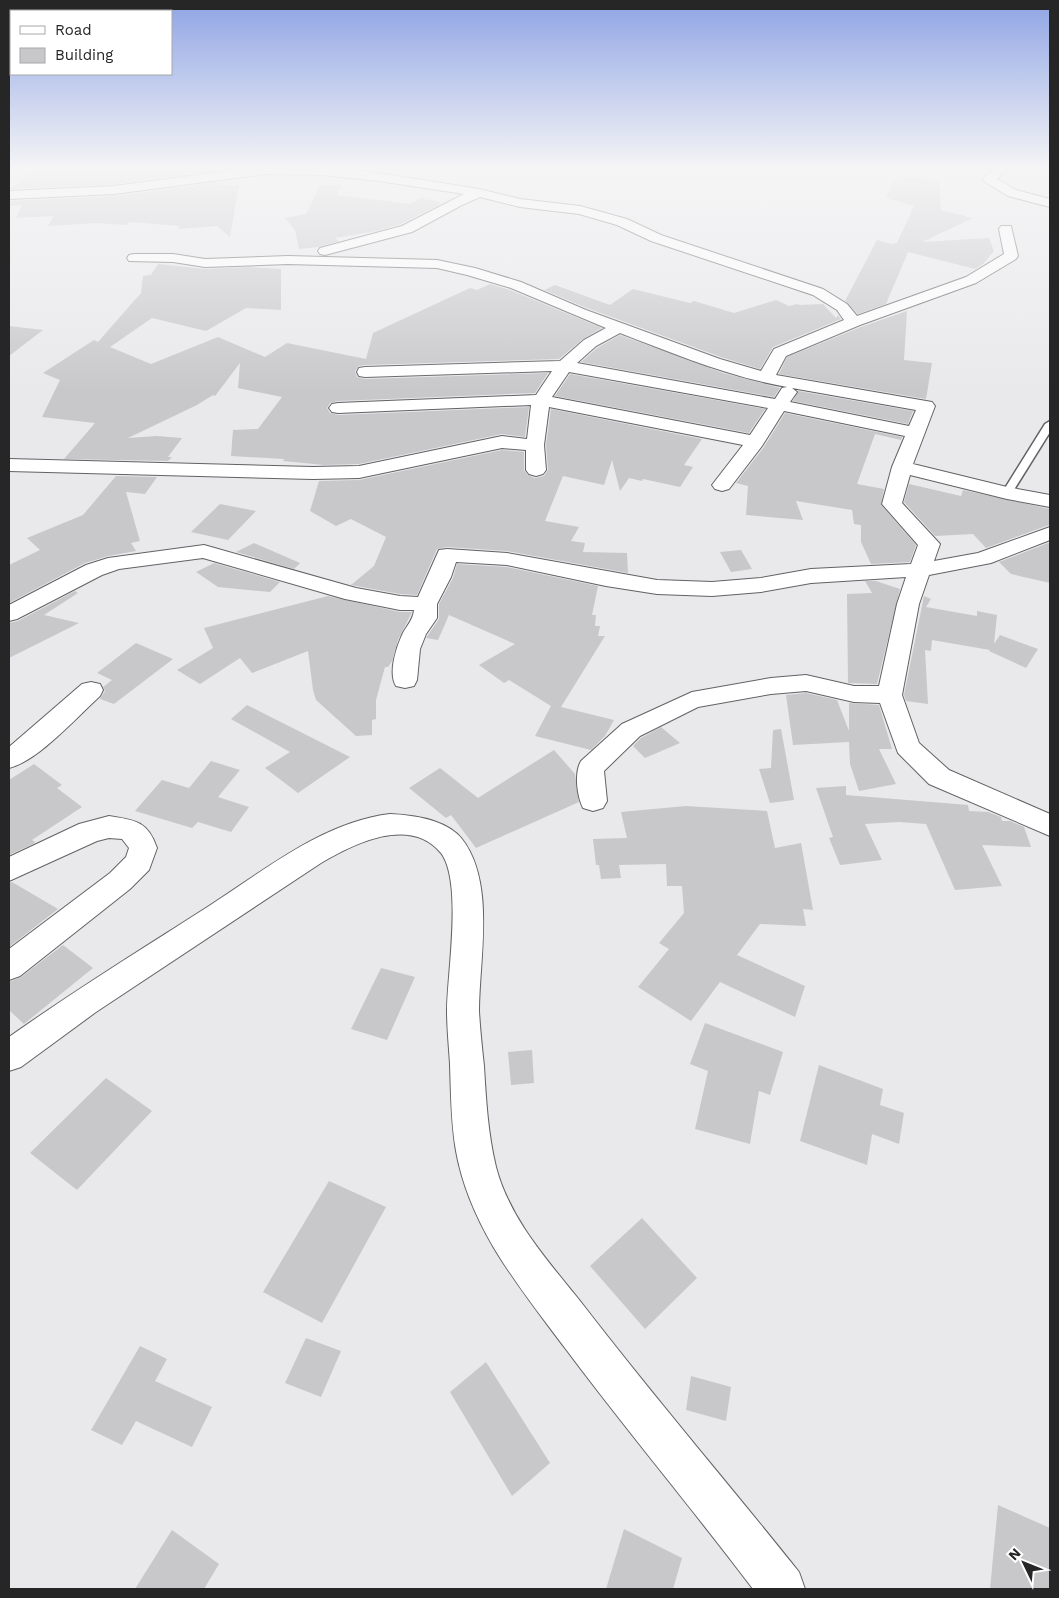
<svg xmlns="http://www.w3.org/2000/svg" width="1059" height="1598" font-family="'Work Sans',sans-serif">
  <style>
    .building { fill: #c8c7ca }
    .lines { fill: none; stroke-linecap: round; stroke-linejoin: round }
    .service-casing { stroke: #626164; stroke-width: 3 }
    .minor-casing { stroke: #626164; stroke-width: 2 }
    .tertiary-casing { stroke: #626164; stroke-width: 2 }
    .service { fill: #fff; fill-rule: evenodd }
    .minor { fill: #fff; fill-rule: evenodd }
    .tertiary { fill: #fff; fill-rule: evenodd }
  </style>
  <rect width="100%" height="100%" fill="#e9e9ec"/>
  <!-- building -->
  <path class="building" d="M76,166H249L114,184L10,189L32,172L76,173Z
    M902,177L939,180L941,210L973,218L922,242L989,238L994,251L983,264L975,269L908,252L886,304L858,314L845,301L877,240L891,244L897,243L914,206L886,198L894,180L901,181Z
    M230,181L216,185H239L230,237L217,226L178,229L180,226L130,222L126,225L96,223L48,226L54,216L16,218L22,205L9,206V201L114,196Z
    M320,185H341L337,195L410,204L420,198L440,202L439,205L401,224L377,231L335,238L339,241L318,247L299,249L295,230L285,218L306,214Z
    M158,264L205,269L249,267L281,269V310L246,308L206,331L152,318L110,347L151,364L218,337L265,357L287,343L366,359L373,333L470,288L477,290L490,284L510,290L602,328L583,339L559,359L365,365L359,366L355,371L357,377L365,379L548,373L535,393L338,401L330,403L327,408L330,413L338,415L529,407L525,437L502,434L359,464L324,465L283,461L284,459L231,456L233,430L258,429L282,397L238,388L240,363L215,396L213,395L197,405L128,438L157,436L182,438L168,457H172L168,461L64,459L95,423L42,417L60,380L43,373L94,340L98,342L141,293L143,276L151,275Z
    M555,285L610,305L633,289L690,303L694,301L734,313L776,300L789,306L797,304L800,305L823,304L836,318L838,315L841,319L773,347L760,369L721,357L587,308L544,290Z
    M907,311L904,360L932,363L926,399L779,374L787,357L861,327Z
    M9,326L43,330L9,356Z
    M620,335L723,373L780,388L774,397L581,362L597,348Z
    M570,374L765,409L749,433L555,396Z
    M798,391L913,411L908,424L793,401Z
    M551,409L702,439L684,465L693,467L680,487L643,479L642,481L629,478L620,491L612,460L604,485L563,476L545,521L579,527L571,541L585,543L583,552L627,553L628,573L507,551L447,547L437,549L417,595L400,594L351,585L374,566L386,537L351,519L336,526L310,511L319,481L359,480L502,450L524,452V470L528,475L535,478L544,476L548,470L546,445Z
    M785,413L902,437L901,440L875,434L857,484L884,489L881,505L916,545L910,562L871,564L861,542V525L854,524L852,510L796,501L803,520L746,515L748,486L736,483L764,447Z
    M116,476L157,477L145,494L126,492L140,541L131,543L136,551L108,556L85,563L9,603V565L40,550L27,538L83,515Z
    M909,484L961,496L963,490L1050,509V522L1049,525L986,548L973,534L935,536L904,502Z
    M220,504L256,511L228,540L191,532Z
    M254,543L300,563L294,569L236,552Z
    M1048,543L1050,544V583L1011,574L999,562Z
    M741,550L752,569L731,572L720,552Z
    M214,563L280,582L270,592L218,587L196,572Z
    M457,564L507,567L598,586L592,615H596L595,626H600L598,636H605L561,707L614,720L605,736L591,750L535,736L551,706L509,680L504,683L479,665L515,644L449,615L438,640L426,638L439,619V604L453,578Z
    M865,581H876L900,589L877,684L848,683L847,594L872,593Z
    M75,591L78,593L44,615L79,623L9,658V623L18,621Z
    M328,596L400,612H412L398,640L392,661L388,667H385L383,674L376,700V719L372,720V735L356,736L316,700L313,690L308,651L252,673L240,658L200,684L177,670L213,648L204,628Z
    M924,596L931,599L926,607L977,616V611L997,615L994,644L1000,635L1038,649L1026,668L989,651L990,650L932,640L931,651L925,650L928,704L906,701L904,695Z
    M136,643L173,659L114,704L100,699L105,691L103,687L112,680L97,673Z
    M806,693L837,700L849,731V703L879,705L892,749H879L896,784L859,791L850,764L849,742L793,745L786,695Z
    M247,705L350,757L298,793L265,768L290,752L231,719Z
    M661,727L680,743L645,758L633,746L641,738Z
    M781,729L794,800L770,803L759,769L771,768L773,730Z
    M554,750L575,774L579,802L476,848L451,815L446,818L409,788L440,768L478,798Z
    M211,761L240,770L218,797L249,807L231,832L198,822L192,828L135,811L162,780L189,788Z
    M34,764L62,785L57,788L82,807L32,840L35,842L33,844L9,855V780Z
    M846,786V795L968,805L969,811L988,812L1001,817L1002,821H1010L1024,827L1031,847L982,845L1002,886L955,890L926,824L899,822L865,824L882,860L840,865L829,838L833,837L816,788Z
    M686,806L767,811L775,848L801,843L813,910L803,909L806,926L760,924L737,955L805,986L795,1017L720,982L691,1021L638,987L669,949L659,943L684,913L682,886H667L666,864L619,865L621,878L601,879L599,865H596L593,839L627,838L621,812Z
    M12,882L58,909L9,947V883Z
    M63,945L93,968L24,1024L9,1010V982L21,977Z
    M381,968L415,977L387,1040L351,1029Z
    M705,1023L783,1052L770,1095L759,1091L750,1144L695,1129L708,1071L690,1064Z
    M532,1050L534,1083L511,1085L508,1052Z
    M819,1065L883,1089L880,1105L904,1113L899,1144L872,1134L867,1165L800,1141Z
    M106,1078L152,1111L77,1190L30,1153Z
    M329,1181L386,1207L322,1323L263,1292Z
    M642,1218L697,1278L645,1329L590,1266Z
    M306,1338L341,1351L321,1397L285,1383Z
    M140,1346L167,1359L155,1381L212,1407L192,1447L136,1421L122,1445L91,1430Z
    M486,1362L550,1463L512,1496L450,1392Z
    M691,1376L731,1387L726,1421L686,1410Z
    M998,1505L1050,1528V1589H990Z
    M624,1529L682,1558L673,1589H606Z
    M172,1530L219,1564L204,1589H135Z"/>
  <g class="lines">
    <defs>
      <path id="service" d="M1050,421V432L1012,493L1011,495H1003L1002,493L1045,424Z"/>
      <path id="minor" d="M265,166L322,167L379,173L479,189L520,199L580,206L627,219L661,235L823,289L847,304L857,316L966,277L1004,254L999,229L1001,226H1011L1018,256L1016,259L976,283L860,325L786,356L776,375L932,402L935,406L913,464L1007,487L1050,495V507L1007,499L910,475L902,503L940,544L934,561L978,553L1050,527V540L991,563L929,575L919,604L902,695L919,743L949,770L1050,814V836L929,784L898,753L880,703L854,702L806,691L771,694L698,707L640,736L604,771L607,801L603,808L593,811L583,808C577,796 574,773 581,761L622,724L692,692L771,678L806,675L854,686H879L897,604L906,577L811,583L761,592L712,596L657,594L606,586L507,565L456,562L451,577L437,604V618L426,634L420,649L417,680L414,686L405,688L396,686C388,673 396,648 402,635C406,626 413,621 414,610H400L345,599L203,558L119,569L102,575L17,619L9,621V605L86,565L108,558L204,545L356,588L400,596L418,597L439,550L447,549L507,553L657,580L712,582L761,578L811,569L911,564L918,545L882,504L892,467L905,436L784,411L762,446L729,489L722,491L715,489L712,485L743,445L549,407L544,445L546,470L543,474L536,476L529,474L526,470V450L502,448L359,478L313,479L9,471V459L313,467L359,466L502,436L527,439L531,405L338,413L332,412L329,408L332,404L338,403L536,395L552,371L365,377L359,376L357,372L359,368L365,367L560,361L584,340L606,328L511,288L467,275L437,268L288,264L205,267L173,262L129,261L127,258L129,255L134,254H173L205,259L288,256L437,260L475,268L521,282L586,310L720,359L761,371L774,349L844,320L837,310L813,295L651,241L617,225L579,214L520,207L480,197L462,205L412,232L325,255L320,254L318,251L320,248L402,226L464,194L379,181L322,175L265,174L114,194L9,199V191L114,186ZM620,333C675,354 729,377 787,387L782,388L775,399L577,363L596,346ZM569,372L768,408L750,435L552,397ZM792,388L916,410L909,426L790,402L797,392Z
        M997,166H1010L997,179L1016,190L1050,199V207L1008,196L985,182L983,179Z
        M91,682L100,684L103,690L100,696C77,717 38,761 9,768V747L82,684Z"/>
      <path id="tertiary" d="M390,814C414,815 447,820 462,839C496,883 479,960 479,1011C480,1029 482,1048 484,1066C486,1100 488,1134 496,1167C510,1221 551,1264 584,1306C654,1397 728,1483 799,1572L805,1589H753C692,1508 626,1430 565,1348C520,1288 470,1228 456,1151C451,1123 451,1094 450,1064C449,1047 447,1029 447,1011C447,975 463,882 441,853C410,815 353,844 321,863L96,1012L21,1067L9,1071V1037C74,991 142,949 209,906C265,870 323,822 390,814Z
        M109,816C135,820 148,821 157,848L149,870L130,889L20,976L9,980V949L110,873L126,857L129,848L122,839L109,838L97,841L9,881V857L79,824Z"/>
    </defs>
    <!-- service casing -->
    <use href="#service" class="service-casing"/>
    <!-- minor casing -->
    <use href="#minor" class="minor-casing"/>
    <!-- tertiary casing -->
    <use href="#tertiary" class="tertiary-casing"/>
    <!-- service -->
    <use href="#service" class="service"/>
    <!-- minor -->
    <use href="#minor" class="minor"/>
    <!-- tertiary -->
    <use href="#tertiary" class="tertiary"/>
  </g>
  <!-- sky -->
  <linearGradient id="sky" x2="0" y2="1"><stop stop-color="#8fa4e4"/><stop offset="0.43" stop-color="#f5f5f6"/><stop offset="1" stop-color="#f5f5f6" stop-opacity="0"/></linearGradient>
  <rect width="1059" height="390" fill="url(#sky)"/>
  <!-- border -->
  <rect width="1059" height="1598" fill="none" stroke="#262627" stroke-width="20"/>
  <!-- legend -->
  <rect x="10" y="10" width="162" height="65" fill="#ffffff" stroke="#a8a8a9"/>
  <rect x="20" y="26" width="25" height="8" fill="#ffffff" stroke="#a8a8a9"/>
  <text x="55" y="35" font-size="15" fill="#262627">Road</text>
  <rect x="20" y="48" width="25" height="15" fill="#c8c7ca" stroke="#a8a8a9"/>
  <text x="55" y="60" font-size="15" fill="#262627">Building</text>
  <!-- north arrow -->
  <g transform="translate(1024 1563) rotate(313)" stroke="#ffffff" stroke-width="4" paint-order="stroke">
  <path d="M0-4L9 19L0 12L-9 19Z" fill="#262627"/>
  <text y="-8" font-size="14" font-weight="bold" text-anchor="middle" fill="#262627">N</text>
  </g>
</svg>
